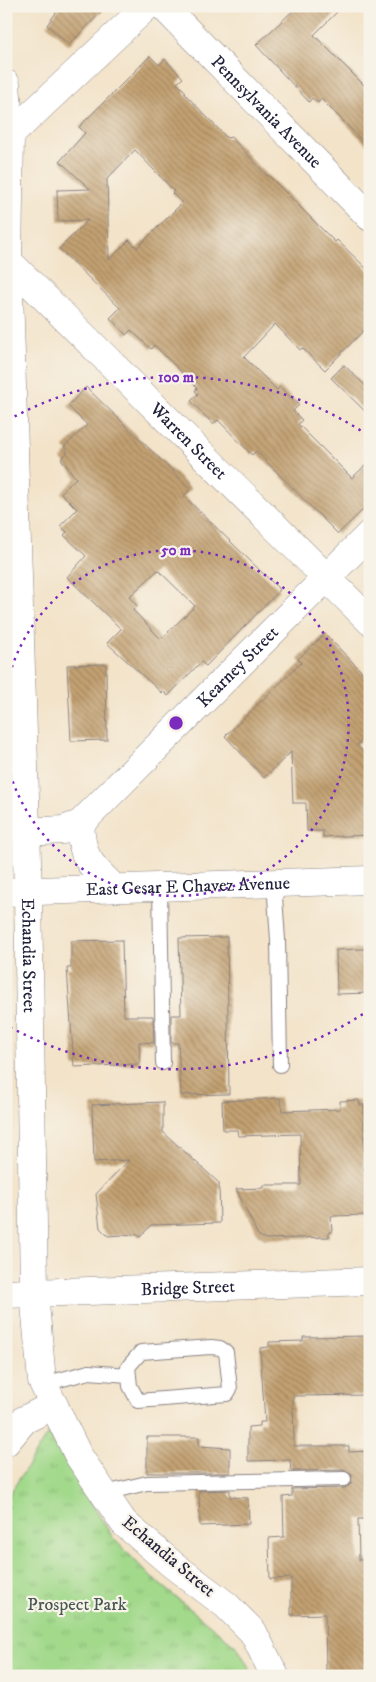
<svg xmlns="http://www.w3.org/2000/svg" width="376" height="1682" font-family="'IM FELL DW Pica',serif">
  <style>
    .park { fill: url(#park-tufts); stroke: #627e63 }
    .building { fill: url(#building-back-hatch); fill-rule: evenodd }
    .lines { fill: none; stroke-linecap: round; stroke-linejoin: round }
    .service-casing { stroke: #8a8282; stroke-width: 16 }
    .minor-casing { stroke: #8a8282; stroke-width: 29 }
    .tertiary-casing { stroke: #8a8282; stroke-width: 29 }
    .primary-casing { stroke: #8a8282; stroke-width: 29 }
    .service { stroke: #fff; stroke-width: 14 }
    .minor { stroke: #fff; stroke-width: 28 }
    .tertiary { stroke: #fff; stroke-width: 28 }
    .primary { stroke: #fff; stroke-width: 28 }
    .ring { fill: none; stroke: #7b2cbf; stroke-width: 2.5; stroke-dasharray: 2.5 5 }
    .labels { text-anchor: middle; stroke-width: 4.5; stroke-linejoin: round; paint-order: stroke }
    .street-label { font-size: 18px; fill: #22223b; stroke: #f7f3e8 }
    .park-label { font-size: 18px; fill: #485953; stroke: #f7f3e8 }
    .centre { fill: #7b2cbf; stroke: #f7f3e8; stroke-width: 2.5 }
    .ring-label { font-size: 15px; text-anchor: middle; font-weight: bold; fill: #7b2cbf; stroke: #f7f3e8; stroke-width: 4.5; stroke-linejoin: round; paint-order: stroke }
  </style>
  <defs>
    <pattern id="park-tufts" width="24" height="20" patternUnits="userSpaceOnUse" patternTransform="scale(1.25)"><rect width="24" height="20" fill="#a2d98b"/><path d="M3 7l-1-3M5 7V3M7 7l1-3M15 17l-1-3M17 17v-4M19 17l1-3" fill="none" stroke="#8bba79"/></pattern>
    <pattern id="building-back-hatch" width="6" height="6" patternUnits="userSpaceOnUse" patternTransform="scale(1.25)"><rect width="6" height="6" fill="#c3a172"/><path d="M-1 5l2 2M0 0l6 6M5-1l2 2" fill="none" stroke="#9e835f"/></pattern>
  </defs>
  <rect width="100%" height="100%" fill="#f7f3e8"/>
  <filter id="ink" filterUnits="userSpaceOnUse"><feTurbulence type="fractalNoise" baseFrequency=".02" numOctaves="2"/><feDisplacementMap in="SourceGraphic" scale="10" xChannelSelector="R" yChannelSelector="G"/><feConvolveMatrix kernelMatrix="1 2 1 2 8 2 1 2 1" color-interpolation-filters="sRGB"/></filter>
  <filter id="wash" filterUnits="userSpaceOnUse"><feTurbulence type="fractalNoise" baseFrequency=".0096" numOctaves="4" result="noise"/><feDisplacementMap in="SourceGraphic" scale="20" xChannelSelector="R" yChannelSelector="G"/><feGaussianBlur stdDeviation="1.12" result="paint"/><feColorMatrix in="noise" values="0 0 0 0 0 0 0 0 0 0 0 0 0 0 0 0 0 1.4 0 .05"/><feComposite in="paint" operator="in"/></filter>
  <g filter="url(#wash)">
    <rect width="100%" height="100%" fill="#f3e3c9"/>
    <!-- park -->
    <path class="park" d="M48,1433L113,1538L152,1578L237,1647L254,1676H6V1500Z"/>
    <g id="blocks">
      <!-- building -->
      <path class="building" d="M61,6H107L69,45L47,25Z
        M298,6H343L314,35L370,91V148L321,99L318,103L312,98L309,102L256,45Z
        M150,56L159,65L165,59L183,78L177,83L186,92L184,93L227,138L231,137L267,176L268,175L335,242L337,240L370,272V324L325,370L302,348L300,350L275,324L244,357L277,390L280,387L299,405L293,411L302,420L298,424L352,478L370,461V503L338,534L256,451L252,455L218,420L213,424L191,401L198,394L195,391L197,388L154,345L151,349L131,330L126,335L110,318L120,308L59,249L88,220L58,221L57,190L90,189L60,161L85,133L79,127ZM135,150L174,191L172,193L182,203L137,248L129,240L109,260L107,179Z
        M344,365L370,390V416L331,378Z
        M86,387L191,489L184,496L280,590L206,666L201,662L168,696L163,691L162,693L107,643L121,629L67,577L86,556L64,535L67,532L60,526L77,509L61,493L76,478L61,459L68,452L64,447L87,425L68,406ZM158,570L195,606L161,639L133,610L137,606L129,597Z
        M325,634L370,680V732L357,745L370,759V835L323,837V831H307L306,803H293L291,752L264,778L225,736L301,663L298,659Z
        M106,664L107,740L71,741L67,665Z
        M227,937L229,1094L181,1095L178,1043H171V1015H181L179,938Z
        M122,940L124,1016H153L154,1043L139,1042L140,1064L74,1067L67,968H71V941Z
        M359,949H370V993L337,994L336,950Z
        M280,1098L282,1111L340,1109V1101L359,1100L360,1105H364V1172L370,1171V1215L331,1216L332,1232H329V1237L265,1239L258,1235L236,1189L264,1188V1185H301L300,1134L238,1136L237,1130H223L222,1101Z
        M163,1102V1132L219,1183L220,1223L151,1225L140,1237L136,1234L108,1236L100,1228L96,1194L129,1160L94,1162L92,1105Z
        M370,1336V1395L293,1396L294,1446H349V1452L370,1451V1519H358L359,1560H370V1671H326L325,1614L291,1615V1578L270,1579L269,1538L284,1537L283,1497L292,1496V1489L345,1488L351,1484L352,1475L344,1470L291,1471L290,1460L248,1461V1427L260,1426V1422H265L260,1348L269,1347V1342L303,1341V1337Z
        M147,1437H199V1446L230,1448V1473H147Z
        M230,1490V1497L248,1498L249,1524L200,1526L199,1491Z"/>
    </g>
  </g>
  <g filter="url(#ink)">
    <use href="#blocks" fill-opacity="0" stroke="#8a8282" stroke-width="1"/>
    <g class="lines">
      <defs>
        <path id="service" d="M274,882L278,940L280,1065
          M160,887L163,1063
          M211,1347L220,1348L226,1352L230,1389L227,1394L138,1401L130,1386L128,1367L141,1352Z
          M44,1384L89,1372L128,1375
          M105,1493L147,1483L344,1479"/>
        <g id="minor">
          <path id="s1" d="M163,6L370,217"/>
          <path d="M6,135H10L147,6"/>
          <path id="s2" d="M8,261L370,621"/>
          <path id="s3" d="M26,832L63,830L80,824L370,534"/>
          <path d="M6,1442L24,1420L54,1405"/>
          <path id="s4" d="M275,1676L253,1632L226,1605L173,1565L124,1523L78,1455L42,1381L34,1293L370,1281"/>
        </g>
        <g id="tertiary">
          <path id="s5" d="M6,84L10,135L8,261L28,891L34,1293L6,1294"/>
        </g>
        <g id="primary">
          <path d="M80,824C82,860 90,864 114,888"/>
          <path id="s6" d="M6,892L370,880"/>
        </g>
      </defs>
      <!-- service casing -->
      <use href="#service" class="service-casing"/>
      <!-- minor casing -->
      <use href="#minor" class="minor-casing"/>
      <!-- tertiary casing -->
      <use href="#tertiary" class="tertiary-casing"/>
      <!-- primary casing -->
      <use href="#primary" class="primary-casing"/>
      <!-- service -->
      <use href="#service" class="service"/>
      <!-- minor -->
      <use href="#minor" class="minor"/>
      <!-- tertiary -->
      <use href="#tertiary" class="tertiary"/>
      <!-- primary -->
      <use href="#primary" class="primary"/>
    </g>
  </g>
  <!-- distance rings -->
  <g class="ring">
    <path d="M6 689A173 173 0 1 1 6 757"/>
    <path d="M369 1010A346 346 0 0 1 8 1026M8 420A346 346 0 0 1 369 436"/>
  </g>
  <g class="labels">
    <!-- street labels -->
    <g class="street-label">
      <text dy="6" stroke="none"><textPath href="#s1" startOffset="148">Pennsylvania Avenue</textPath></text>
      <text dy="6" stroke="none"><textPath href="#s2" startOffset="255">Warren Street</textPath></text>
      <text dy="6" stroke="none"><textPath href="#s3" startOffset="278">Kearney Street</textPath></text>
      <text dy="6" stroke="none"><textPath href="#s6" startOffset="182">East Cesar E Chavez Avenue</textPath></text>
      <text dy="6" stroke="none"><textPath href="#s5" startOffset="872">Echandia Street</textPath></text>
      <text dy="6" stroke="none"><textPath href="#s4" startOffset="625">Bridge Street</textPath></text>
      <text transform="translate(169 1556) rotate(40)" y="6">Echandia Street</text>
    </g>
    <!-- park labels -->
    <g class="park-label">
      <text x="77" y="1610">Prospect Park</text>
    </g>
  </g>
  <circle cx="176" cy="723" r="8" class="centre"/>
  <g class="ring-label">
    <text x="176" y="382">100 m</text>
    <text x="176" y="555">50 m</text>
  </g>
  <!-- margin -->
  <rect width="376" height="1682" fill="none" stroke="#f7f3e8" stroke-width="25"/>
</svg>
